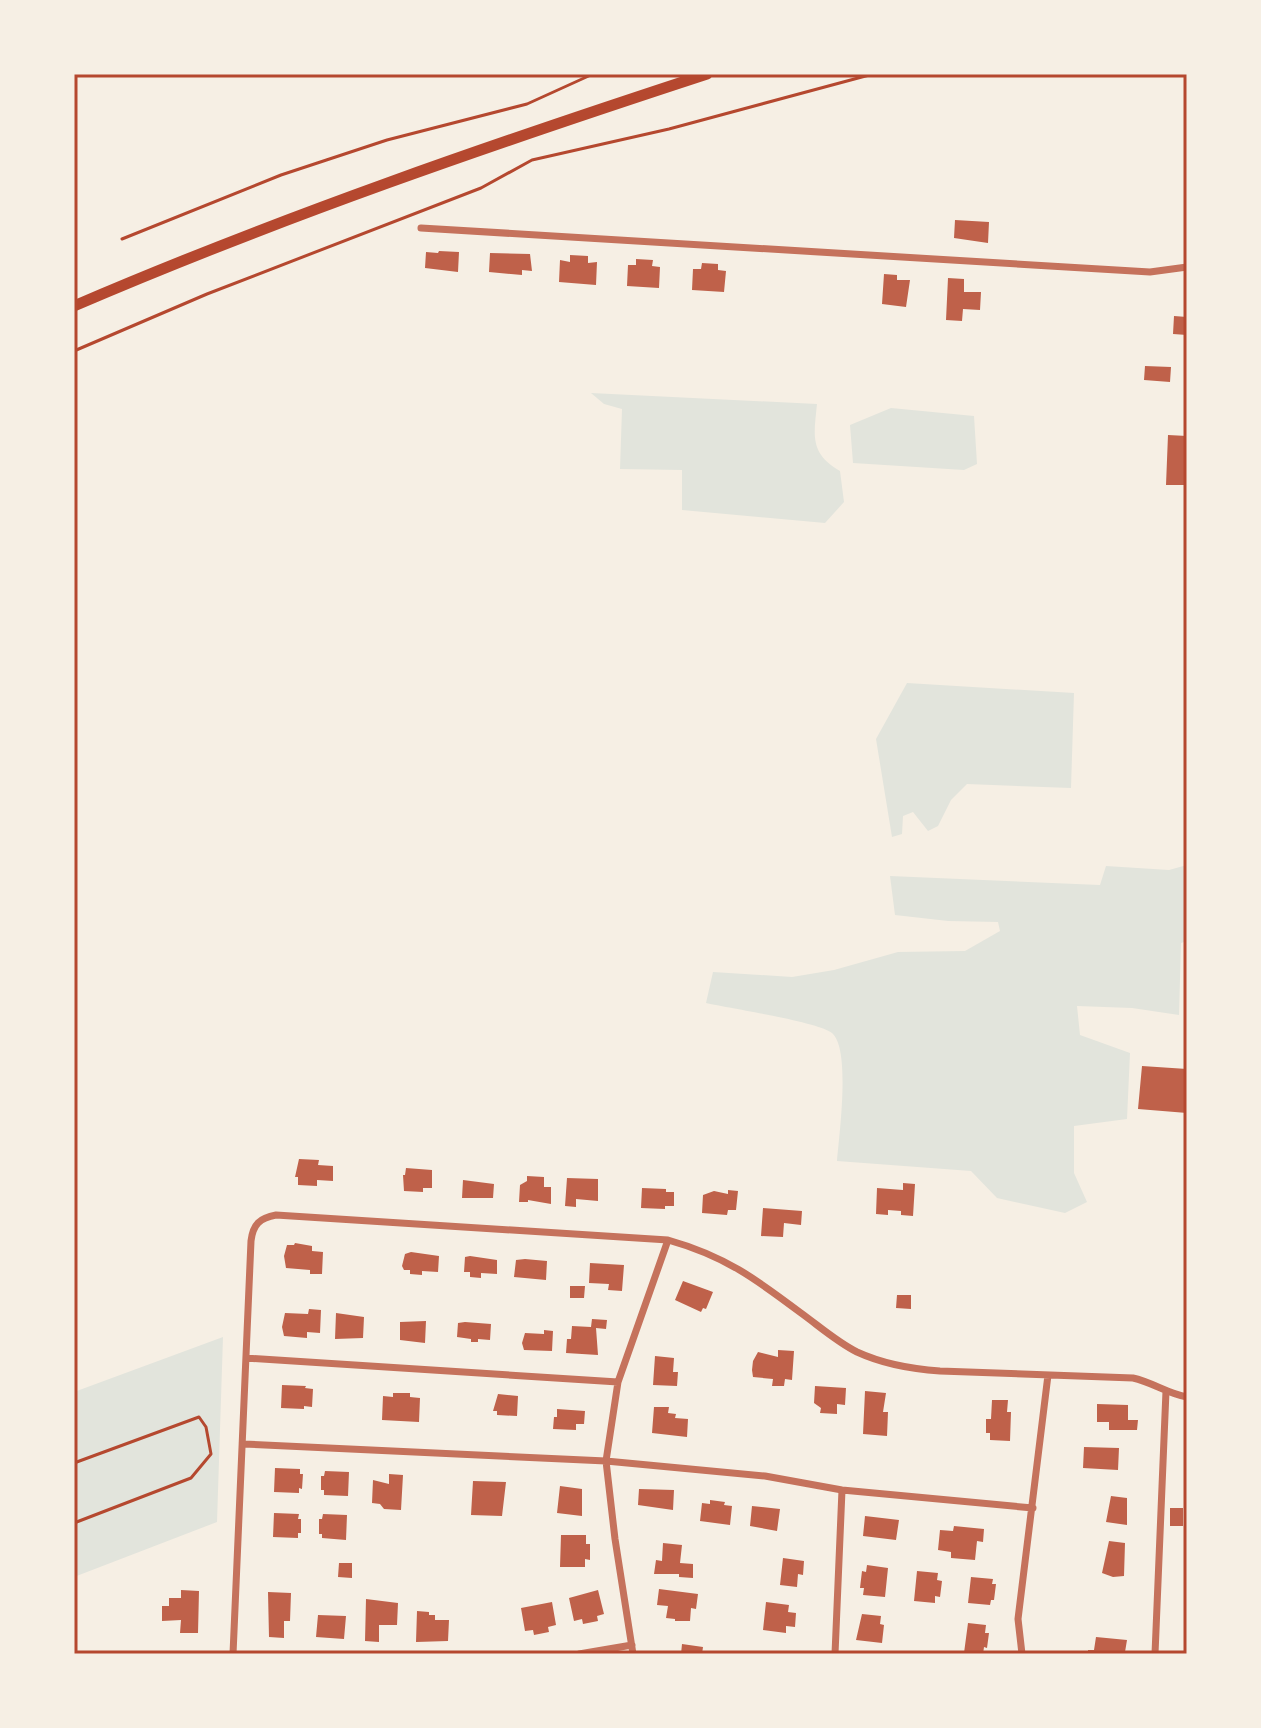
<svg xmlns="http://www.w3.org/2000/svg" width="1261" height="1728" font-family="'Fira Sans Condensed',sans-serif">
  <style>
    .green { fill: #e2e4dc }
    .building { fill: #bf614a }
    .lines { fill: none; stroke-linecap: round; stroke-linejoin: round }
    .path { stroke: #b5482f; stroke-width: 3 }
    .minor { stroke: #c5725c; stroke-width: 7 }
    .primary { stroke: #b5482f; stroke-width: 11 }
    .neatline { fill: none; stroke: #b5482f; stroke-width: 3 }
  </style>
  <rect width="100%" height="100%" fill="#f6efe4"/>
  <!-- green -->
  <path class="green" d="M591,393L817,404C814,435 809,453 840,471L844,502L825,523L682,510V470L620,469L622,409L604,404Z
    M891,408L974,416L977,464L964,470L853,463L850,425Z
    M907,683L1074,693L1071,788L967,784L951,800L938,826L928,831L913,812L903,816L902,834L892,837L876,739Z
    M1187,865V941L1181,943L1179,1015L1132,1008L1077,1006L1080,1035L1130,1053L1127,1119L1074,1126V1173L1087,1202L1065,1213L997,1198L971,1171L837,1161C839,1136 851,1049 832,1033C819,1022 728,1008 706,1003L713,972L792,977L834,970L898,952L965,951L1000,931L998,922L948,921L895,915L890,876L1100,885L1106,866L1169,870Z
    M223,1337L217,1522L74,1577V1392Z"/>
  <!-- building -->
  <path class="building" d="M955,220L989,222L988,243L954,238Z
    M439,251L459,252L458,272L425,268L426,252L438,253Z
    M490,253L530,254L532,271L522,270V275L489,272Z
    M570,255L588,256V263L597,262L596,285L559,282L560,260L570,262Z
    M636,259L653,260L652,266L660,267L659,288L627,286L628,265H636Z
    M702,263L718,264V270L726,271L724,292L692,290L693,269H701Z
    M884,274L897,275V280H910L906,307L882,304Z
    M948,278L964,279V292H981L980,310L963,309L962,321L946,320Z
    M1174,316L1187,317V335L1173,334Z
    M1145,366L1171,367L1170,382L1144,380Z
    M1168,435L1187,436V485H1166Z
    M1142,1066L1187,1069V1113L1138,1109Z
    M299,1159L319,1160L318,1165L333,1166V1181L317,1180V1186L298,1185V1177H295Z
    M406,1168L432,1170V1188H423V1192L404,1191L403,1175H405Z
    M527,1176L544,1177V1187H551V1204L528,1200V1202H519L520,1185L527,1181Z
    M567,1178L598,1179V1201L576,1199V1207L565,1206Z
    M463,1180L494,1184L493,1198H462Z
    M903,1183L915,1184L913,1216L901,1215V1211L888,1210V1215L876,1214L877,1188L903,1190Z
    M642,1188L666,1189V1192H674V1206H665V1209L641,1208Z
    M728,1190L738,1191L736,1210H728L727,1215L702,1213L703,1195L714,1191L728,1194Z
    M763,1208L802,1211L801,1225L784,1223L783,1237L761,1236Z
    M295,1243L312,1246V1251L323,1252L322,1274H310V1270L286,1268L284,1256L287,1245H294Z
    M411,1252L439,1256L438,1272L422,1271V1275L410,1274V1270H404L402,1266L405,1254Z
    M470,1256L497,1260V1274L481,1273V1278L470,1277V1272H464L465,1257Z
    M525,1259L547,1261L546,1280L514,1277L516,1260Z
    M590,1263L624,1265L622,1291L608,1290L609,1284L589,1283Z
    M683,1281L713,1292L706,1309L703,1308L701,1312L675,1300Z
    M570,1286H585L584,1298H570Z
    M897,1295H911V1309L896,1308Z
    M309,1309L321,1310L320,1333L307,1332V1338L284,1336L282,1327L285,1313L308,1314Z
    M336,1313L364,1317L363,1338L335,1339Z
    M592,1319L607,1320L606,1329L596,1328L598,1355L566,1353L567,1339H571L572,1326L591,1327Z
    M426,1321L425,1343L400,1340V1322Z
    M465,1322L491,1324L490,1340L478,1339V1342H471V1339L457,1337L458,1323Z
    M544,1330L553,1331L552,1351L524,1350L522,1343L525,1333L544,1334Z
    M778,1350L794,1351L792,1380L785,1379L784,1386H772L773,1379L753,1377L752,1370L753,1361L758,1352L778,1357Z
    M655,1356L674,1358L673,1372H678L677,1386L653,1385Z
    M282,1385L306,1386L305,1388L313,1389L312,1407L304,1406V1409L281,1408Z
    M815,1386L846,1388L845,1405L837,1404V1414L820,1413L821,1408L814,1403Z
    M865,1391L886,1393L883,1412H888L887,1436L863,1434Z
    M393,1393H410V1397L420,1398L419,1422L382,1420L383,1396L393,1397Z
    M498,1394L518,1396L517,1416L497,1415V1411H493Z
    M992,1400H1008L1007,1412H1011L1010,1441L990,1440V1433H986V1419H991Z
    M1097,1404L1128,1405V1420H1138L1137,1430H1109V1422H1097Z
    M654,1407H669L668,1413L676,1414L675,1418L688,1419L687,1437L652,1433Z
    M557,1409L585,1411L584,1424H576V1430L553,1429L554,1417H557Z
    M1084,1447L1119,1448L1118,1470L1083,1468Z
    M275,1468L300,1469V1474H303L302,1489L299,1488V1493L274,1492Z
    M325,1471L349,1472L348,1496L324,1495V1490H321V1476H324Z
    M389,1474L403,1475L401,1510L384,1509L380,1504L372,1503L373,1480L389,1484Z
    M473,1481L506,1482L502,1516L471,1515Z
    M560,1486L582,1489V1516L557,1513Z
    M639,1489L674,1490L673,1510L638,1505Z
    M1111,1496L1127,1498V1525L1106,1522Z
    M710,1500L725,1502L724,1505L732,1506L730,1525L700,1521L702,1503L710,1504Z
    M752,1506L780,1509L777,1531L750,1526Z
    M1170,1508H1183V1526H1170Z
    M274,1513L299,1514L298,1519H301V1533H298V1538L273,1537Z
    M323,1514L347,1515L346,1540L322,1538V1534H319V1519H322Z
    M865,1516L899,1520L896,1540L863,1536Z
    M954,1526L984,1529L983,1542L977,1541L975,1560L951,1558V1552L938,1550L940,1530L953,1531Z
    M561,1535H586V1544H590V1560L585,1559V1567H560Z
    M1109,1541L1125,1543L1124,1576L1113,1577L1102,1573Z
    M663,1543L682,1545L680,1563L693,1564V1578L679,1577V1574H654L656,1560L662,1561Z
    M783,1558L804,1561L803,1575L798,1574L797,1587L780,1585Z
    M339,1563H352V1578L338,1577Z
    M867,1565L888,1568L885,1597L863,1595L864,1588H860L862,1571L866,1572Z
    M917,1571L938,1573L937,1580L942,1581L940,1597L935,1596V1603L914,1601Z
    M971,1577L993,1579L992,1584H996L994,1600H991L990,1605L968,1603Z
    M659,1589L698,1594L696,1609L691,1608L690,1621H675V1619L666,1618L668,1606L657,1605Z
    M181,1590L199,1591L198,1633H180L181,1620L162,1621V1606H169V1598H181Z
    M598,1590L604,1614L597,1616L598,1621L583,1624L582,1619L574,1621L569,1598Z
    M268,1592L291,1593L290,1621H284V1638L269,1637Z
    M366,1599L398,1603L397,1625H379V1642L365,1641Z
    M552,1602L556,1625L548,1627L549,1632L534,1635L533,1630L525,1631L521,1608Z
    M766,1602L789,1605L788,1612L796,1613L795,1627L786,1626V1633L763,1630Z
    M417,1611L429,1612V1615H435V1620H449L448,1641L416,1642Z
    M862,1614L881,1616L880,1624L884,1625L882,1643L856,1640Z
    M318,1615L346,1616L344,1639L316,1637Z
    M968,1623L986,1625L985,1633H989L987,1648L984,1647L983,1654L964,1653Z
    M1096,1637L1127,1640L1125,1652L1088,1654V1650H1094Z
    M682,1644L703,1647L702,1654H681Z"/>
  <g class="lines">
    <!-- path -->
    <path class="path" d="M122,239L281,175L387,140L527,104L593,74
      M74,351L207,294L481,188L532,160L669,129L873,74
      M74,1463L199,1417L206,1427L211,1454L191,1478L74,1523"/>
    <!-- minor -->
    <path class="minor" d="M421,228L1150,272L1187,267
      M246,1358L618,1382
      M243,1444L606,1461L765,1476L842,1490L1033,1508
      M233,1654L251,1241C253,1224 260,1218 276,1215L668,1240C725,1256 756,1279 801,1313C819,1326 837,1342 857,1352C883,1364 911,1369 940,1371L1133,1378C1152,1382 1168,1394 1187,1397
      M579,1654L632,1645
      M633,1654L615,1539L606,1461L618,1382L668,1240
      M835,1654L842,1490
      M1022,1654L1018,1619L1048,1375
      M1155,1654L1166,1391"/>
    <!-- primary -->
    <path class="primary" d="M74,306C281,217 493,144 707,74"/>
  </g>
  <!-- border -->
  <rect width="1261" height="1728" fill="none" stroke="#f6efe4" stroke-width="152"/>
  <rect x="76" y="76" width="1109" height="1576" class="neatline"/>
</svg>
